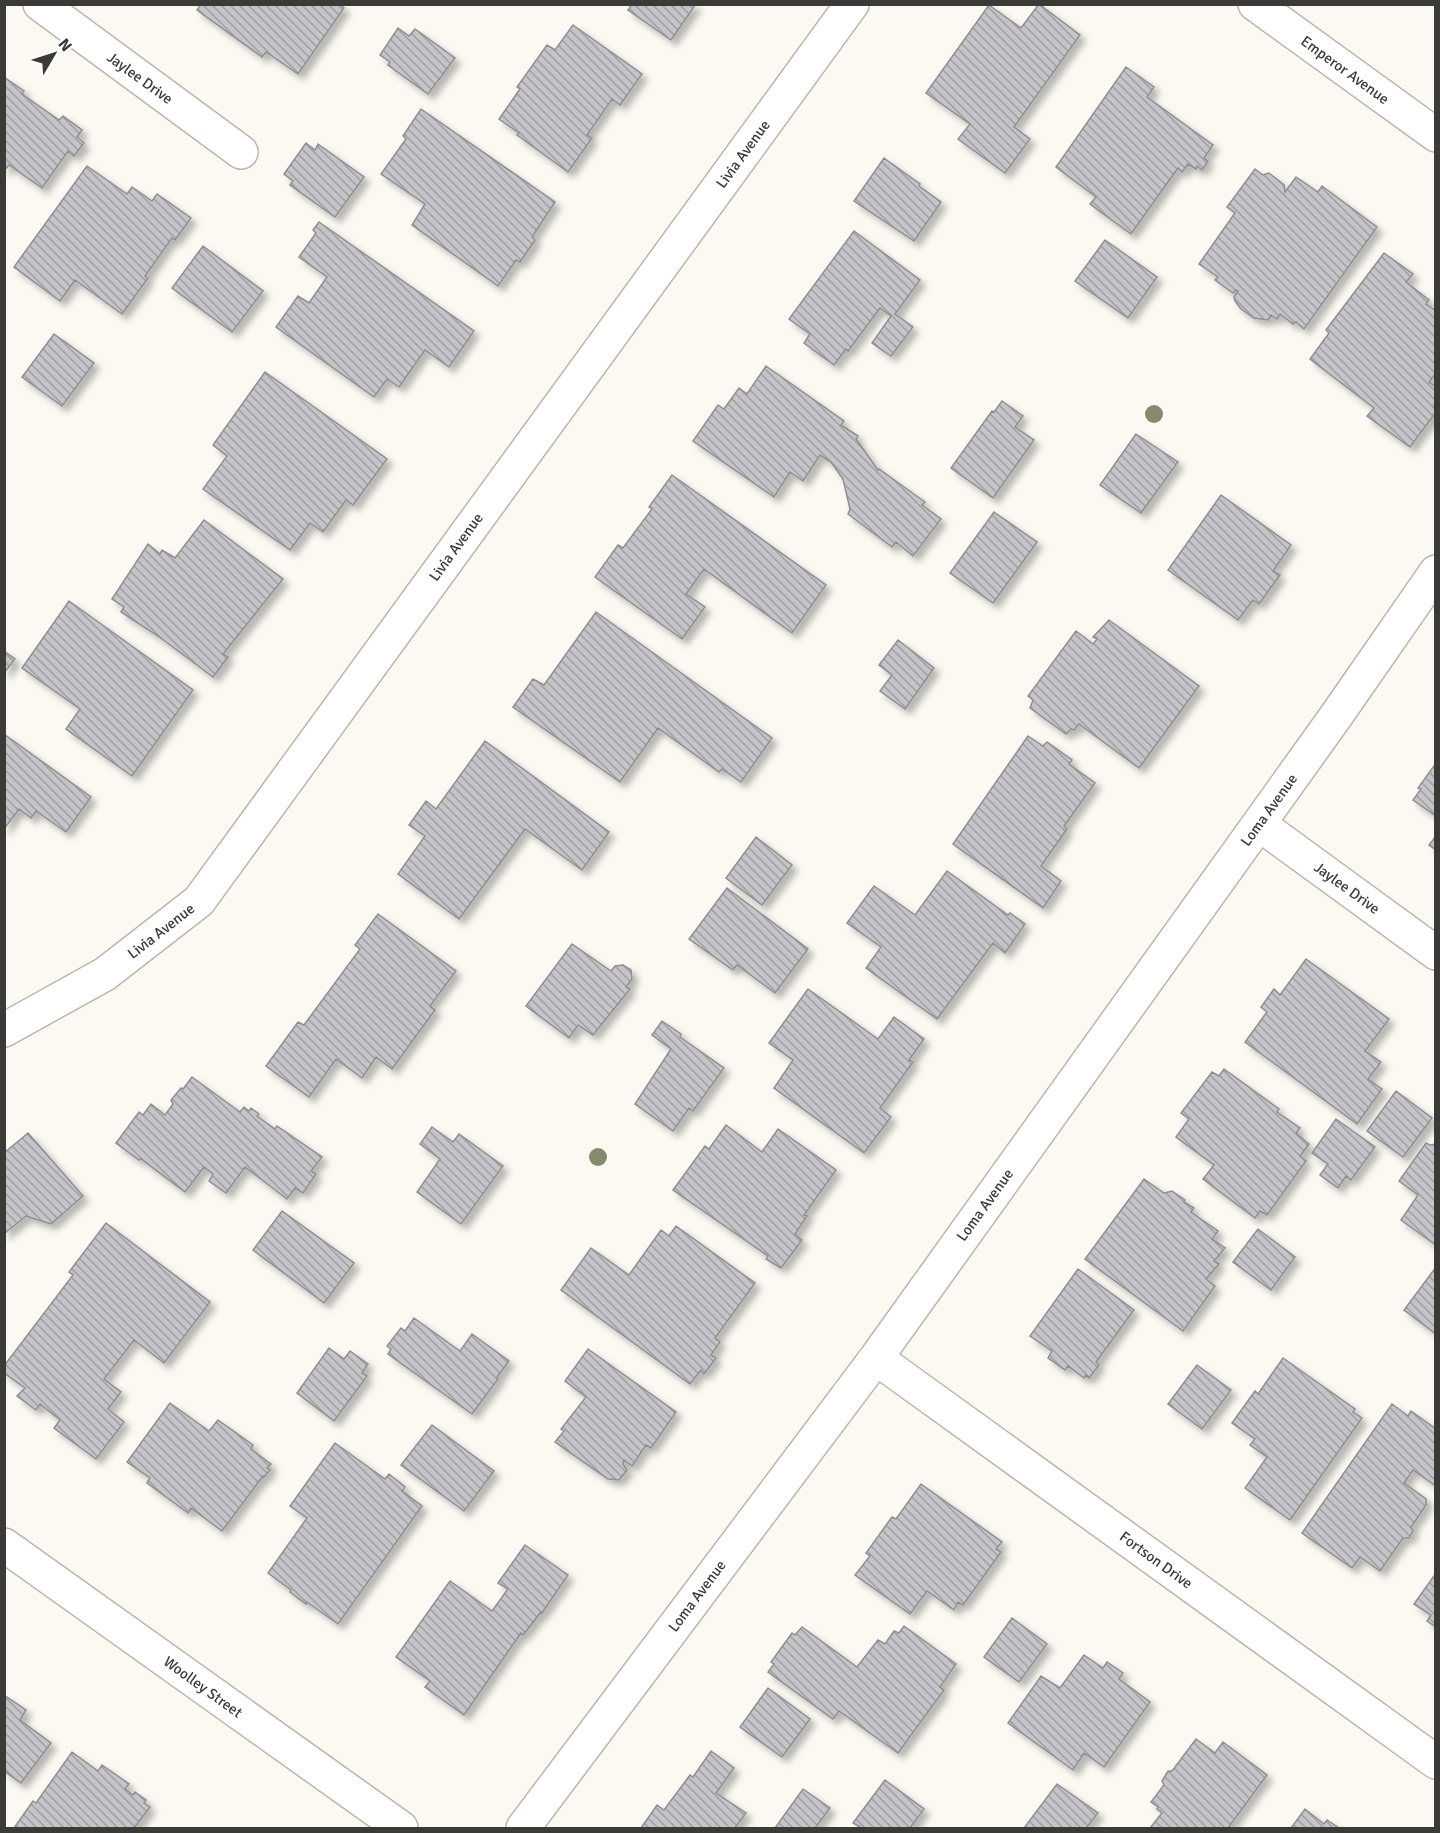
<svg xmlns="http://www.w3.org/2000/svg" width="1440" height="1833" font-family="Signika,sans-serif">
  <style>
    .building { fill: url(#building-back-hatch); stroke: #908d93; stroke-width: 1.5; filter: url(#shadow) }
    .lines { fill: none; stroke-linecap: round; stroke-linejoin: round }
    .minor-casing { stroke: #b9b6b0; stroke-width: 36 }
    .minor { stroke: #fff; stroke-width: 33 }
    .tree { fill: #858a6e }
    .labels { text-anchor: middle; stroke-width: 4.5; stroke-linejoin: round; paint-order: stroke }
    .street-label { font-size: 15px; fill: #3b3a37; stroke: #fff }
  </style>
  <defs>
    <pattern id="building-back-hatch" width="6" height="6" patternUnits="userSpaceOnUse" patternTransform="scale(1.5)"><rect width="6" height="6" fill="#c6c3c9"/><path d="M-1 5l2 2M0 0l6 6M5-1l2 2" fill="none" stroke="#a29fa4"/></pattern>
    <filter id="shadow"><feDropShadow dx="5.5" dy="5.5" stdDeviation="3" flood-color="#0004"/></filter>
  </defs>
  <rect width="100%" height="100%" fill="#fcf9f2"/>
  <!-- building -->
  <path class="building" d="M201,4H339L344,8L298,74L266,52L262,57L197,10Z
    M632,4H696L671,40L628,10Z
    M1039,4L1080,35L1014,127L1030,139L1005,173L958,139L970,124L926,93L989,5L1021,28Z
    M573,25L642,74L620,105L612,99L587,135L592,138L568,172L517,135L519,133L499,119L520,89L517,87L547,45L555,50Z
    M398,28L409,36L415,29L455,58L428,94L388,65L390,62L380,55Z
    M1126,67L1154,87L1147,97L1213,145L1204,158L1208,161L1202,170L1197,166L1196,169L1188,164L1182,172L1178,168L1131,234L1090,204L1096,197L1056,167Z
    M4,77L24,91L22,94L59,120L63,116L82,130L77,137L84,143L74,156L68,151L42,188L9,165L4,171Z
    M421,109L555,202L532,237L535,240L520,262L516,260L498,286L412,225L425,204L381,174L406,139L403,136Z
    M306,143L315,150L318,144L364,177L335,217L290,185L293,181L284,174Z
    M884,158L920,184L919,186L941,202L914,241L854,201Z
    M87,166L127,194L132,187L152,201L157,194L191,218L175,240L172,238L145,276L148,278L122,314L75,280L60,301L14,267Z
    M1255,169L1263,175L1269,173L1284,185L1285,192L1296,177L1318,192L1322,186L1377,227L1304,329L1296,322L1293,324L1280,314L1277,319L1271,315L1268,320L1254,318L1241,309L1235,301L1234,297L1238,291L1236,290L1233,293L1215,280L1218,277L1199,264L1235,213L1227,207Z
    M319,222L474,331L449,367L425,350L399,387L387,379L374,397L276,327L298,296L309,303L327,277L299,257L316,233L313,230Z
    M854,231L920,280L895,314L913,327L891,356L872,343L891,316L880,308L848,351L846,349L834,365L804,343L810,334L789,319Z
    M1105,240L1157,277L1128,318L1075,281Z
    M203,246L263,291L232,332L172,288Z
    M1384,253L1413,274L1406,282L1429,300L1426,304L1436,311V373L1429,382L1436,387V403L1434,405L1436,412L1410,447L1367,416L1374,408L1310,359L1329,333L1326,330Z
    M54,334L94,363L62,406L22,377Z
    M766,366L844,421L841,425L858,436L856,439L878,470L879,469L925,502L922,505L941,519L913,556L896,542L892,547L848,514L850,509L843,479L831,462L820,455L803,481L790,472L774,497L693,441L718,405L724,409L739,388L747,394Z
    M265,372L387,459L353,505L346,500L323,532L310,523L290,550L203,489L227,456L213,445Z
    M1002,401L1023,416L1015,427L1034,440L993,498L951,468L992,411L994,412Z
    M1136,434L1178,462L1141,513L1100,485Z
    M672,475L826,585L792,633L704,569L686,594L705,607L682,639L595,577L618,545L623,548L652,509L649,507Z
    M1221,495L1291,545L1273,571L1280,575L1259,604L1253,600L1238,620L1168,570Z
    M994,512L1037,542L993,603L950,573Z
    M204,520L283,579L223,654L228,657L213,677L158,636L121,612L124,607L112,599L148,544L160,554L162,550L175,558Z
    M69,601L193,690L132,776L66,729L80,709L22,668Z
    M596,612L772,738L741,782L722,769L719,772L658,728L620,782L513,707L533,679L544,685Z
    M1109,620L1199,686L1139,768L1079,724L1074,730L1071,729L1066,734L1030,708L1033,700L1028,696L1076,631L1093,644L1097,639L1093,637Z
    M898,640L934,668L905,709L880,691L892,675L879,665Z
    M4,651L15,659L4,673Z
    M4,734L91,797L66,832L36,811L31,818L19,809L4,829Z
    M1028,736L1043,746L1047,742L1072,760L1069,764L1095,783L1064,826L1067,829L1041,866L1061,881L1043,908L953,844Z
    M485,741L609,832L582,870L525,829L459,919L398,874L425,836L409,825L426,801L436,809Z
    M1436,763V816L1413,800L1421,789L1418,788Z
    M1436,836V850L1429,845Z
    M756,837L792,865L762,905L726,878Z
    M947,871L1008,915L1010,913L1025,924L1005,953L993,943L937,1019L866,968L881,947L847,923L874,886L915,915Z
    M727,888L808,949L775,993L737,965L733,970L689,939Z
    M378,914L456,971L430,1006L435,1010L392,1069L376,1057L362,1078L336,1059L309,1097L266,1066L298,1022L304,1025L360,949L355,945Z
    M572,944L611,971L615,966L623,965L631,970L632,979L626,987L630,989L593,1035L578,1025L569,1038L526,1006Z
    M1306,959L1389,1019L1365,1051L1381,1062L1368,1079L1382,1089L1357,1124L1245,1042L1267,1012L1261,1007L1274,989L1280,995Z
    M808,989L878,1039L894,1017L924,1039L909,1060L913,1062L880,1108L891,1117L864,1153L774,1088L793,1060L769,1043Z
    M662,1021L681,1034L680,1037L724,1068L693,1111L689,1108L673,1131L635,1104L671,1049L652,1035Z
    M1224,1069L1279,1109L1277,1112L1300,1128L1296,1133L1309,1144L1300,1156L1306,1161L1267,1215L1260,1211L1255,1218L1203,1179L1214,1165L1176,1137L1189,1119L1181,1113L1212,1072L1219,1076Z
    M192,1077L240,1112L244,1107L249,1111L251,1108L259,1114L257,1116L275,1129L277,1126L322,1157L311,1171L316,1174L303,1193L295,1188L287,1199L245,1167L226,1193L209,1181L213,1174L204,1167L185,1192L141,1159L139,1160L116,1143L139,1112L143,1115L151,1104L165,1115L173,1104L171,1100L181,1088L183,1089Z
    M1396,1091L1432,1118L1403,1157L1367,1131Z
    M1336,1119L1375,1147L1351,1180L1346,1176L1338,1188L1320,1175L1328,1164L1312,1153Z
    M726,1125L762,1152L778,1129L836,1170L804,1215L807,1216L795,1234L802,1240L781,1268L766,1259L768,1256L673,1190L705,1146L709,1149Z
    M432,1127L453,1142L459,1134L503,1166L461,1224L417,1192L440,1159L420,1144Z
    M28,1133L83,1196L51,1224L26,1216L4,1234V1153Z
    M1426,1143L1430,1145L1436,1144V1245L1401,1220L1418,1195L1399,1181Z
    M1144,1179L1164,1193L1172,1191L1185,1200L1184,1202L1194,1208L1191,1212L1218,1231L1212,1239L1225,1248L1214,1261L1219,1264L1206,1279L1215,1286L1183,1331L1085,1259Z
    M282,1211L354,1263L324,1303L253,1250Z
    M106,1223L210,1302L164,1363L134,1340L104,1379L121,1392L108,1409L124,1422L96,1459L54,1428L60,1420L40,1404L36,1410L17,1396L25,1388L4,1373V1366L73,1275L69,1272Z
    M676,1226L755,1283L715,1338L720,1342L711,1355L716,1358L704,1374L701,1370L690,1384L561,1290L591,1248L629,1275L661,1230L669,1236Z
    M1258,1229L1295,1257L1271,1290L1233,1262Z
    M1436,1267V1334L1404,1310Z
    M1078,1269L1134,1310L1096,1362L1099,1365L1089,1378L1086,1375L1084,1378L1068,1366L1065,1370L1048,1358L1052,1351L1030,1336Z
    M414,1318L460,1351L472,1334L509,1361L497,1377L498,1379L472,1414L388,1354L391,1349L387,1346L401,1328L405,1331Z
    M329,1348L344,1359L350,1351L368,1364L362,1373L367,1376L334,1421L297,1393Z
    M588,1349L676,1412L651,1448L646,1445L632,1466L624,1460L623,1464L627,1470L619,1480L608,1479L555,1442L564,1431L561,1429L586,1397L565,1381Z
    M1283,1358L1355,1409L1353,1412L1362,1418L1290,1520L1245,1488L1267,1457L1250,1445L1255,1439L1232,1423L1255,1391L1258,1394Z
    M1197,1365L1231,1390L1202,1429L1168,1404Z
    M170,1403L209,1431L218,1420L253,1445L251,1449L271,1464L267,1468L270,1470L264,1477L263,1476L222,1531L191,1508L188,1513L147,1483L150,1478L127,1462Z
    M1392,1404L1408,1416L1411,1411L1436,1429V1486L1413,1470L1404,1483L1426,1499V1505L1411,1527L1413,1531L1409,1538H1403L1380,1571L1360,1557L1352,1568L1302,1533Z
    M432,1425L494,1471L464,1511L401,1465Z
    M335,1443L385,1479L389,1474L405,1487L402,1491L422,1506L338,1624L307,1602L306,1604L290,1592L291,1590L268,1573L307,1518L290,1506Z
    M921,1484L1002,1542L996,1549L1001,1552L963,1605L958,1602L954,1610L927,1591L910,1614L855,1575L870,1556L866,1553L892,1517L896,1519Z
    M525,1545L568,1575L542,1613L541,1612L523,1635L521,1633L464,1715L425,1687L430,1681L396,1657L450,1581L492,1611L508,1589L498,1583Z
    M1436,1573V1627L1427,1621L1431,1615L1414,1604Z
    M1012,1618L1047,1644L1019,1682L984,1657Z
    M904,1626L956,1664L940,1687L944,1690L898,1753L839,1711L833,1719L768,1672L774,1664L771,1662L792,1633L795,1635L802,1627L857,1667L878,1640L885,1644L894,1631L899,1633Z
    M1084,1655L1103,1668L1107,1662L1123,1673L1119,1679L1150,1702L1104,1767L1084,1753L1073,1770L1008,1723L1041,1676L1060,1688Z
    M768,1688L810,1719L782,1757L740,1727Z
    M4,1695L26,1710L20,1720L51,1743L21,1783L4,1771Z
    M1196,1739L1215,1753L1223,1742L1267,1775L1228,1828H1150L1162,1813L1157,1809L1158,1807L1151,1802L1164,1785L1162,1781L1168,1771H1172Z
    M711,1751L734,1768L716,1793L746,1813L735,1828H641L657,1805L664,1810L690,1775L693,1777Z
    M72,1752L98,1771L102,1765L129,1784L125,1789L133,1795L135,1792L146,1800L144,1803L150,1807L134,1828H14L33,1801L36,1803Z
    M885,1780L924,1809L910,1828H859L860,1827L853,1823Z
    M1057,1784L1098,1813L1086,1828H1024Z
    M803,1789L830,1808L815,1828H775Z
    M1305,1809L1324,1824L1327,1820L1339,1828H1291Z"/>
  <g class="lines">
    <defs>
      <path id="minor" d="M40,4L241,152
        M1255,4L1436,135
        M1259,824L1436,953
        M4,1030L105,974L199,901L852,4
        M876,1358L1436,1762
        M4,1545L401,1828
        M523,1828L876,1358L1336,716L1436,572"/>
    </defs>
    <!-- minor casing -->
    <use href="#minor" class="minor-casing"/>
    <!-- minor -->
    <use href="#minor" class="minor"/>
  </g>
  <!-- trees -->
  <g class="tree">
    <circle cx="1154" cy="414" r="9"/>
    <circle cx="598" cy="1157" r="9"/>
  </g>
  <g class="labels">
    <!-- street labels -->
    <g class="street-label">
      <text transform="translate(1345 70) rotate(36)" y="5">Emperor Avenue</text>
      <text transform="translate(140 78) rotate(36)" y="5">Jaylee Drive</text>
      <text transform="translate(743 154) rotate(-54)" y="5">Livia Avenue</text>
      <text transform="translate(456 547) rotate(-54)" y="5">Livia Avenue</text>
      <text transform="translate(1269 810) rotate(-54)" y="5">Loma Avenue</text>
      <text transform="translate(1347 888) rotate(36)" y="5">Jaylee Drive</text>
      <text transform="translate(161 931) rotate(-38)" y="5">Livia Avenue</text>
      <text transform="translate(985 1205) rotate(-54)" y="5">Loma Avenue</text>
      <text transform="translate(1156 1560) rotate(36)" y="5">Fortson Drive</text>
      <text transform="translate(697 1596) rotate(-53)" y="5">Loma Avenue</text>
      <text transform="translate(203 1687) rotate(36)" y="5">Woolley Street</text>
    </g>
  </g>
  <!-- border -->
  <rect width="1440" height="1833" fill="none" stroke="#3b3a37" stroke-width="12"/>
  <!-- north arrow -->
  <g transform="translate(54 54) rotate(51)" stroke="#ffffff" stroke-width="4.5" paint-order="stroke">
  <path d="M0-4.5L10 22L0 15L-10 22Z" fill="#3b3a37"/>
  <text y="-9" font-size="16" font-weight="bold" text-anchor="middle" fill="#3b3a37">N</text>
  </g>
</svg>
